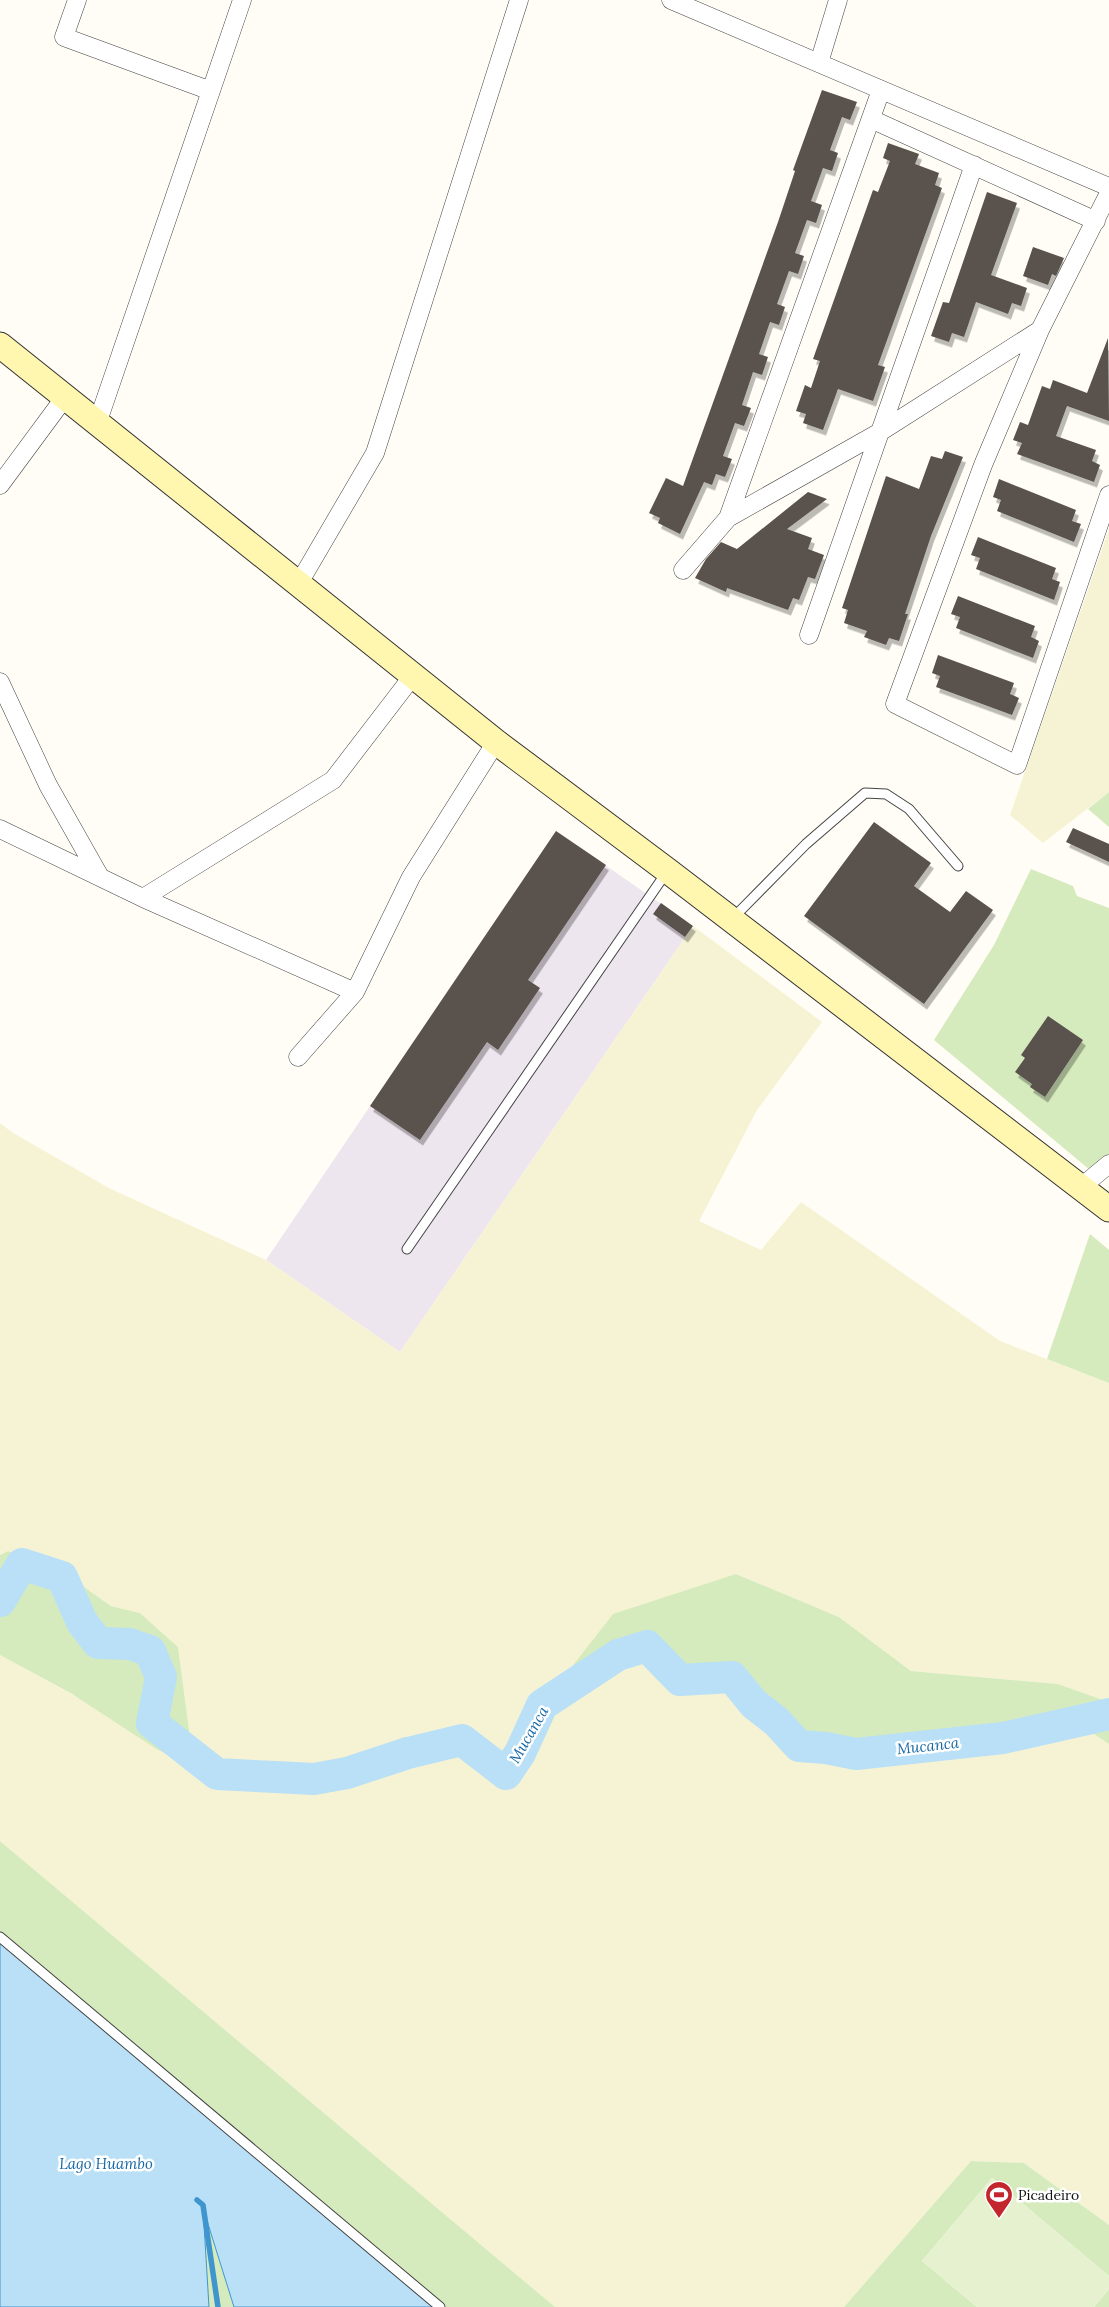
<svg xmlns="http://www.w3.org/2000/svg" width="1109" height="2307" font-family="Lora,serif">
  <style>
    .industrial { fill: #eee6ef }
    .farmland { fill: #f6f3d4 }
    .green { fill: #d5ebbd }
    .pitch { fill: #e6f2cf }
    .water { fill: #b9e0f7; stroke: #3f96cf }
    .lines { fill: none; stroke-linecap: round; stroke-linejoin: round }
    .stream { stroke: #3f96cf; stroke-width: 5.5 }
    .river { stroke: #b9e0f7; stroke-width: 32 }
    .building { fill: #5a524d; filter: url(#shadow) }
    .lane-casing { stroke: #444; stroke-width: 11 }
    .street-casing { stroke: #444; stroke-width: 19 }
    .secondary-casing { stroke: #333; stroke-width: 27 }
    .lane { stroke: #fff; stroke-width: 9 }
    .street { stroke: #fff; stroke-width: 18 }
    .secondary { stroke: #fff6b0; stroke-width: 25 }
    .labels { text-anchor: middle; stroke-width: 5; stroke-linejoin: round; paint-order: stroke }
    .poi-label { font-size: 14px; fill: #111; stroke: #fff; text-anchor: start }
    .water-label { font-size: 15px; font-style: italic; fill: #1768a6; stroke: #fff }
  </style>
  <defs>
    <filter id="shadow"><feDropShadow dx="3" dy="5.5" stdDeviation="0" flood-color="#0004"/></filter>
  </defs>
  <rect width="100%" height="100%" fill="#fffdf5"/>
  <!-- industrial -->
  <path class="industrial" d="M556,831L693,926L400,1352L266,1260Z"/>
  <!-- farmland -->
  <path class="farmland" d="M1109,529V792L1043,843L1010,815Z
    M693,926L822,1022L757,1110L699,1221L761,1250L801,1202L1000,1341L1109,1383V1702L1058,1684L911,1671L839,1617L736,1574L544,1704L618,1655L647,1646L680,1680L732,1677L754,1704L776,1721L799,1746L826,1748L1003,1738L1075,1722L1109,1744V2225L1024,2163L971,2161L844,2307H555L0,1841V1655L217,1774L314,1779L347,1773L408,1753L460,1740L404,1737L326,1768L213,1760L190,1737L178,1647L140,1613L111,1606L63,1572L8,1551L0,1555V1123L13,1133L109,1188L266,1260L400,1352Z"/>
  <!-- green -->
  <path class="green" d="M1109,792V827L1088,809Z
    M1031,869L1073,886L1077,896L1109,908V1154L1090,1170L934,1040L994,945Z
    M1090,1234L1109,1250V1383L1047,1359Z
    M8,1551L63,1572L111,1606L140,1613L178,1647L190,1737L213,1760L326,1768L404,1737L462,1740L408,1753L347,1773L314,1779L217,1774L158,1750L72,1694L0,1655V1555Z
    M736,1574L839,1617L911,1671L1058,1684L1109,1702V1744L1075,1722L1003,1738L856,1754L826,1748L799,1746L776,1721L754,1704L732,1677L680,1680L647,1646L618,1655L542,1705L613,1614Z
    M0,1841L555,2307H0Z
    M971,2161L1024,2163L1109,2225V2276L992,2178L922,2261L977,2307H844Z
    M1109,2289V2307H1094Z"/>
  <!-- pitch -->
  <path class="pitch" d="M992,2178L1109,2276V2289L1094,2307H977L922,2261Z"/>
  <!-- water -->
  <path class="water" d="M0,1937L440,2307H234L203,2208L209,2307H0Z"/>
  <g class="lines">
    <!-- stream -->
    <path class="stream" d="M197,2200L203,2205L218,2307"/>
    <!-- river -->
    <path class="river" d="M0,1601L22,1564L62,1577L82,1622L98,1643L130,1644L150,1651L161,1677L152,1723L217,1774L275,1777L314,1779L347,1773L408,1753L462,1740L506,1774L520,1753L542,1705L618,1655L647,1646L680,1680L732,1677L754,1704L776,1721L799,1746L826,1748L856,1754L1003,1738L1109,1714"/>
  </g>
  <!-- building -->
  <path class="building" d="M822,90L857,102L850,120L842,117L830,150L838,153L832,171L823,168L811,201L822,205L816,223L807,220L795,253L804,256L798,274L789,271L777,304L785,307L779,325L770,322L759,354L768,357L762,375L753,372L742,405L751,408L744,426L735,423L723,456L732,459L725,477L716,474L712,485L704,482L680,534L658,523L660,518L649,513L666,478L683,486L778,222L795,171L793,170Z
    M888,143L919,154L915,164L939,173L935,185L942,188L878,365L885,367L873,401L838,389L823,430L803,423L806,414L796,411L805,385L811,388L820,361L813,359L873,190L878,192L890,161L883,158Z
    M987,192L1017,203L991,275L1027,288L1021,306L1012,303L1008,314L976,302L964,337L952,333L949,342L931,336L943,302L949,303Z
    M1033,247L1064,258L1056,276L1052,274L1048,285L1023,276Z
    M1108,338L1109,421L1067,406L1056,436L1096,450L1092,461L1100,465L1094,482L1017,454L1022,443L1013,440L1020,422L1028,425L1042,386L1050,389L1053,380L1087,393Z
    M945,451L963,457L931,536L905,614H908L899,641L889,638L886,645L864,637L867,631L844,623L848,610L842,608L886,476L919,489L931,456L942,459Z
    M999,479L1076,510L1072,521L1081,524L1074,542L997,511L1001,500L993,497Z
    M808,492L827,499L787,529L812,538L808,549L824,555L815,579L808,577L799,600L793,598L788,610L727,588L726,592L695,578L706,559L721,542L737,549Z
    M978,537L1056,568L1052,579L1060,582L1054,600L976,569L980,558L971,555Z
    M958,596L1035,626L1031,637L1039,641L1033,658L956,628L960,617L951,614Z
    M938,655L1014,683L1010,694L1019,698L1012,715L936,687L940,676L932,673Z
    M874,822L931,863L914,886L950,912L966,891L993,910L924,1004L804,916Z
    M1073,828L1109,844V862L1066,842Z
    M556,831L606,865L528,980L540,988L498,1050L487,1042L420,1140L370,1106Z
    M661,903L693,926L685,937L653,914Z
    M1048,1016L1083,1040L1045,1097L1030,1087L1032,1084L1015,1072L1025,1058L1021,1055Z"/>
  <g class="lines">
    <defs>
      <path id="lane" d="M733,918L806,844L865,793L886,794L909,809L958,866
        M407,1249L666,873
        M0,1937L440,2307"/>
      <path id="street" d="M77,0L64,37L211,91
        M671,0L1109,187
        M819,63L838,0
        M871,119L1096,221
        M1040,330L1109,193
        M98,421L242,0
        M0,485L65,397
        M728,518L880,432L974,165
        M683,570L728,518L881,90
        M299,583L375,453L519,0
        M809,635L880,432L1040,330L983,465L895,704L1017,765L1109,495
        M0,682L48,785L100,877
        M0,829L143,898L355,992
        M143,898L333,780L412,677
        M298,1057L355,992L411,877L496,742
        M1080,1188L1109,1164"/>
      <path id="secondary" d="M0,345L496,742L668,871L1109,1209"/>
    </defs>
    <!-- lane casing -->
    <use href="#lane" class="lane-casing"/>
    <!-- street casing -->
    <use href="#street" class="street-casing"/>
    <!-- secondary casing -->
    <use href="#secondary" class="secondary-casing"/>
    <!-- lane -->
    <use href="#lane" class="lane"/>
    <!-- street -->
    <use href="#street" class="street"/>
    <!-- secondary -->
    <use href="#secondary" class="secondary"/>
  </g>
  <!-- icons -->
  <defs>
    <symbol id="stadium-pin" viewBox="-11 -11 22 30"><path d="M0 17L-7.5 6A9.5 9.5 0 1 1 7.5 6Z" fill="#c4262e" stroke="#fff"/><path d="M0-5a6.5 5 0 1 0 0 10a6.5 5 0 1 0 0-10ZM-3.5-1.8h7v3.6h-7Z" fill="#fff"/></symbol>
  </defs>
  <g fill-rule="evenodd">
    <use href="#stadium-pin" x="983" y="2179" width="32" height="43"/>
  </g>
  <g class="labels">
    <!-- poi labels -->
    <g class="poi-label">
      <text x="1018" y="2200">Picadeiro</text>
    </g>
    <!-- water labels -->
    <g class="water-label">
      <text transform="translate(529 1735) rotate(-60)" y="5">Mucanca</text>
      <text transform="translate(928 1746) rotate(-6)" y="5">Mucanca</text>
      <text x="106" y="2169">Lago Huambo</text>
    </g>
  </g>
</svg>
